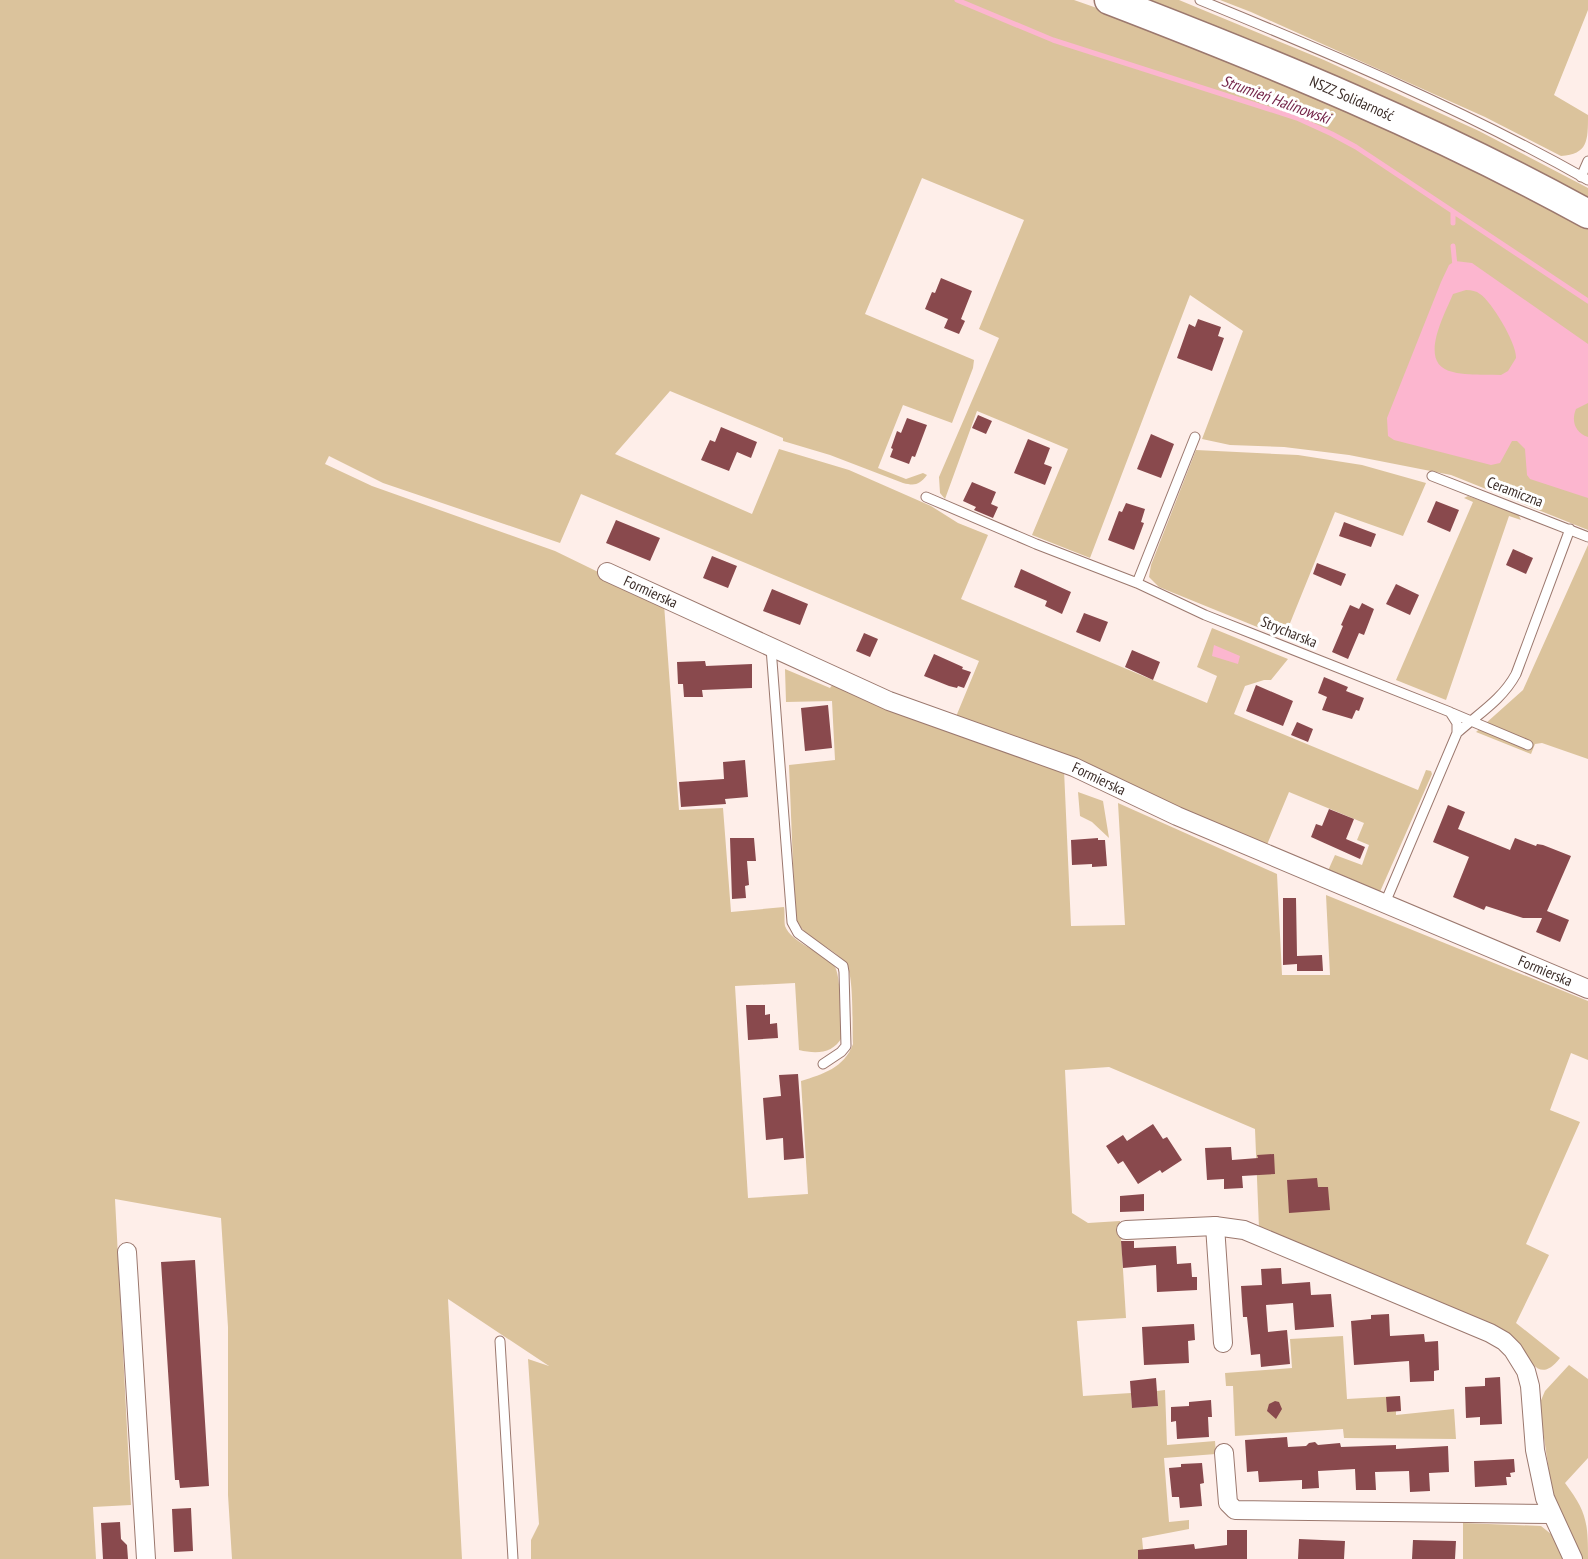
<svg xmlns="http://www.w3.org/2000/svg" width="1588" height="1559" font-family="'PT Sans Narrow',sans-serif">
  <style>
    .green { fill: #dbc39c }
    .water { fill: #fcb6cf; fill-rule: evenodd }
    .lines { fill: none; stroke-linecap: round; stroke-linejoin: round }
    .stream { stroke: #fcb6cf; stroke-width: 5 }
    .building { fill: #89494d }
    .service-casing { stroke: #9b786e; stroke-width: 11 }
    .minor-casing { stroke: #9b786e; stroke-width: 20 }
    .primary-casing { stroke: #9b786e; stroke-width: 31 }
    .service { stroke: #fff; stroke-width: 9 }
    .minor { stroke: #fff; stroke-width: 18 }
    .primary { stroke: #fff; stroke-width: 28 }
    .labels { text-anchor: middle; stroke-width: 6; stroke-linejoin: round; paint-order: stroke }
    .street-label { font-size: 15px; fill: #3b2d28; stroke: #fff }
    .water-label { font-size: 16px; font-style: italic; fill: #75264a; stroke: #fff }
  </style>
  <rect width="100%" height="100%" fill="#feeee9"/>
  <!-- green -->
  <path class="green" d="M0,0H1074L1174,35L1305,87L1588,223V530L1451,475L1349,455L1284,447L1230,445L1202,439L1243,331L1190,295L1090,558L1032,535L1068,449L977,411L945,499L940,493L939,477L999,338L979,329L1024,220L922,178L865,314L974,360L973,368L952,423L903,405L878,468L906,479L923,473L927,475C919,485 915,486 903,483L830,455L783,441V438L670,391L615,454L752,514L779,449L849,470L931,506L958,523L988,535L961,599L1207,703L1217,676L1197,667L1212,628L1288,659L1271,680H1264L1245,686L1234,714L1418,790L1426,770L1431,771L1432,774L1379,894L1327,873L1335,855L1362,865L1369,845L1357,840L1364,823L1289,792L1266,847L955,719L979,661L581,494L560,543L383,483L329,456L325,464L372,486L555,551L664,604L679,810L723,808L731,912L784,907C785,912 784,920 785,926C791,943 824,952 835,967C841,977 841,1023 842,1037C833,1054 816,1054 799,1050L795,983L735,986L748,1198L808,1194L801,1081C823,1074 844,1068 853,1044C852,1028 854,978 847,966C835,945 800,940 795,915L789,765L835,760L832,701L786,702L785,669L830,688L833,684L1064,770L1071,926L1125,925L1118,803L1277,874L1282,975H1330L1326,895L1588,1001V1060L1571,1053L1550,1110L1580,1122L1526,1244L1549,1255L1516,1323L1560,1358C1538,1386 1530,1358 1515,1340L1259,1228L1255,1129L1109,1067L1065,1070L1072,1213L1088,1223L1120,1221L1126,1318L1077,1321L1083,1396L1131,1393L1132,1408L1158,1406L1157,1391L1165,1390L1167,1445L1215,1441L1216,1454L1164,1458L1169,1522L1189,1520V1529L1142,1538L1144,1559H531V1540L539,1524L528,1359L549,1366L448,1299L462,1559H232L228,1495V1327L221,1218L115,1199L131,1505L93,1507L96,1559H0Z
    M1141,0H1179L1324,60L1479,131L1588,188V205Z
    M1220,0H1588V10L1554,95L1588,115C1588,141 1588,154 1561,156L1485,117L1251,12Z
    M1196,450L1298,455L1362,465L1426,483L1403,536L1335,512L1284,638L1159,587L1149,577L1151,565Z
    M1468,496L1518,514L1521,520L1509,516L1446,700L1396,680L1473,502L1464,498Z
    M1588,545V759L1542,743L1535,744L1531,754L1476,732L1523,690Z
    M1078,792L1103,801L1109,838L1092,822L1080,816Z
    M1343,1336L1347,1399L1400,1396L1401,1411H1396V1415L1454,1409L1456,1439L1344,1438L1343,1429L1235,1436L1233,1386H1226L1225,1373L1292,1368L1290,1339Z
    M1569,1365L1588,1379V1458L1565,1483C1587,1512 1588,1523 1588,1559H1583L1561,1517L1552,1491L1539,1405L1545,1391Z
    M1463,1523L1541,1526L1551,1534L1564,1559H1463Z"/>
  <!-- water -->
  <path class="water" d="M1455,261L1472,263L1588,344V403L1576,409C1571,421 1575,433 1588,437V498L1530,479L1527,475L1525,449L1517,441H1512L1500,463L1491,465L1394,440L1388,436L1387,418L1441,282L1449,265ZM1466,290C1472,290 1476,291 1480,294C1492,302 1517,344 1516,358L1508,371L1501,375C1486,374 1468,376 1453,372C1416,365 1445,314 1453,294Z
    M1214,645L1240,656L1238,664L1212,656Z"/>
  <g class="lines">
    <!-- stream -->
    <path class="stream" d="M957,0L1053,40L1297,118L1332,134L1356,147L1588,301
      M1453,213V223
      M1453,246L1455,266"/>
  </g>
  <!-- building -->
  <path class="building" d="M941,278L972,291L961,319L965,321L959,334L944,328L948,319L925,309L932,292L935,293Z
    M1198,319L1221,327L1218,336L1224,338L1212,371L1177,358L1189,324L1195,327Z
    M978,415L992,421L986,434L972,428Z
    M907,418L927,425L915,457L912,456L909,464L890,457L893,449L891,448L897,431L901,433Z
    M721,427L757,442L751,458L737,452L729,471L701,460L710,440L715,442Z
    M1151,434L1174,444L1161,478L1137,469Z
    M1028,439L1050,448L1044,464L1052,467L1045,485L1014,473Z
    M972,482L996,492L991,504L998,507L993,518L974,510L976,507L963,501Z
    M1436,501L1459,510L1450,532L1427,522Z
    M1126,503L1145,509L1141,522L1144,523L1134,550L1108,540L1119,511L1122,512Z
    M616,520L660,538L650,561L606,543Z
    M1344,522L1376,534L1371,547L1339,536Z
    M1513,549L1533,558L1526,574L1506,565Z
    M712,556L737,566L728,588L703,578Z
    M1317,563L1346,574L1341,586L1313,574Z
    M1021,569L1071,592L1062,614L1045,606L1047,601L1014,587Z
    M1396,584L1419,595L1410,615L1386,604Z
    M772,589L808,604L800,625L763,611Z
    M1362,603L1374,609L1364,635L1359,633L1348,659L1332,652L1343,626L1341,625L1350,605L1359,609Z
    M1084,613L1108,622L1100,642L1076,632Z
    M864,633L878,639L870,657L856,651Z
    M1132,650L1160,662L1153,680L1125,667Z
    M934,654L963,667L962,669L971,672L964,688L958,686L957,688L949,686L924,676Z
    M705,661L706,666L752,664V688L702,690L703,697H684L683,684H678L677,662Z
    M1324,677L1348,687L1346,691L1364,698L1359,711L1356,710L1352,719L1322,710L1327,697L1318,693Z
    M1256,685L1293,701L1283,726L1246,711Z
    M828,705L832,748L805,751L801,708Z
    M1297,722L1313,729L1308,742L1291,735Z
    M745,760L748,797L725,799L726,804L681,807L679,782L724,779L723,762Z
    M1448,805L1465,812L1458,829L1510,850L1515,838L1536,846L1537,844L1543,845L1571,856L1547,911L1569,920L1560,942L1536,932L1542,918H1523L1486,906L1484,910L1453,897L1469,857L1433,842Z
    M1329,809L1354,819L1346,839L1365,847L1360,859L1311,837L1316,824L1322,826Z
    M730,838H754L756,861H747L749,885L745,886L746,898L732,899Z
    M1098,838V840H1105L1107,866L1092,867V864L1072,865L1071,840Z
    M1283,898H1296L1297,956L1322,955L1323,971H1297V964L1283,965Z
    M746,1005H765V1015L770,1014V1024L777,1023L778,1038L748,1040Z
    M798,1074L804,1158L784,1160L783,1138L766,1140L763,1098L781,1096L779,1075Z
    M1153,1124L1163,1139L1167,1137L1182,1160L1162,1173L1160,1170L1138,1184L1123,1161L1118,1164L1106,1146L1123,1135L1127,1141Z
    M1231,1147L1232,1160L1258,1158L1257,1155L1274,1154L1275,1174L1242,1176L1243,1188L1224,1189V1179L1207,1180L1205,1148Z
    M1317,1178L1318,1187H1328L1330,1210L1289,1213L1287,1180Z
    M1144,1194V1211L1120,1212V1196Z
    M1121,1241H1134V1248L1176,1246L1177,1264L1191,1263L1192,1277H1197V1290L1157,1292L1156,1265L1123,1268Z
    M195,1260L209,1486L180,1488L179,1480H175L161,1262Z
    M1281,1268L1282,1284L1310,1282L1311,1295L1331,1294L1334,1327L1295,1330L1293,1303L1266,1305L1268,1332L1287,1330L1290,1364L1261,1367L1260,1354L1251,1355L1247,1317H1243L1241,1286L1262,1285L1261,1269Z
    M1389,1314L1390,1336L1424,1334L1425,1342L1438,1341L1439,1370L1434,1371V1381L1410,1382L1409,1361L1354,1365L1351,1321L1371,1319V1315Z
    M1194,1324L1195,1340L1188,1341L1189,1363L1144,1365L1142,1327Z
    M1500,1377L1502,1424L1480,1425V1417L1466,1418L1465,1387L1485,1386V1378Z
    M1156,1378L1158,1406L1132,1408L1130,1381Z
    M1400,1396L1401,1411L1387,1412L1386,1397Z
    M1211,1400L1212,1417H1208L1209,1437L1177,1439L1176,1421L1171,1422V1407L1189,1406V1402Z
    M1275,1401L1279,1402L1282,1409L1276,1419L1267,1411L1269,1404Z
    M1287,1437L1288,1447L1306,1446L1309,1443L1315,1442L1318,1445L1340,1443L1341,1447L1396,1445V1449L1448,1446L1449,1472L1429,1473L1430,1491L1410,1492L1409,1471L1375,1472L1376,1490H1356L1355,1469L1318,1471L1319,1488L1302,1489V1480L1259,1482L1258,1471L1247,1472L1245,1440Z
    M1514,1459L1515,1472L1510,1473L1511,1477H1506L1507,1485L1475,1487L1474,1461Z
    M1202,1463L1204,1483L1200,1484L1202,1506L1180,1508L1179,1497H1172L1169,1468L1181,1467V1464Z
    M191,1508L193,1551L174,1552L172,1509Z
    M120,1522L121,1539L127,1545L128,1559H103L101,1523Z
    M1227,1530H1247V1559H1138V1550L1194,1544L1195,1549L1227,1545Z
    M1299,1539L1345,1541L1344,1559H1298Z
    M1413,1540L1456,1541L1455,1559H1412Z"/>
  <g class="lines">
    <defs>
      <path id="service" d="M1200,0C1332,54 1464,110 1588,180
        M1581,177L1588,161
        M1432,476L1588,537
        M926,497L1036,544L1137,583L1205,615L1450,712L1457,723V733L1385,903
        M1137,583L1195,437
        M771,648L792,922L798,933L843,966L844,972L846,1046L841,1052L823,1064
        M1452,713L1528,745
        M1457,733C1478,714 1502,700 1516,674L1570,529
        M500,1341L513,1559"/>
      <g id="minor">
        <path id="s1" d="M607,572L889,701L1074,767L1177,816L1588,989"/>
        <path d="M1215,1226L1223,1343"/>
        <path d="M1126,1230L1215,1226L1244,1230L1490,1333L1504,1341L1513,1350L1526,1371L1530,1386L1535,1450L1545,1498L1573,1559"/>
        <path d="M127,1252L146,1559"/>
        <path d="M1224,1453L1228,1503L1235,1510L1551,1514"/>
      </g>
      <g id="primary">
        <path id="s2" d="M1109,0C1273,63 1434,129 1588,214"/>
      </g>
    </defs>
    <!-- service casing -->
    <use href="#service" class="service-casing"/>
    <!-- minor casing -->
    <use href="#minor" class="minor-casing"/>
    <!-- primary casing -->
    <use href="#primary" class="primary-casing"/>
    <!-- service -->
    <use href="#service" class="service"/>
    <!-- minor -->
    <use href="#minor" class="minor"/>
    <!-- primary -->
    <use href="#primary" class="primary"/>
  </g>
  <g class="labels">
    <!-- street labels -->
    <g class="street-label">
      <text dy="5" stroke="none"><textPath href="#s2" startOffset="262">NSZZ Solidarność</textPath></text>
      <text transform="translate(1515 492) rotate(21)" y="5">Ceramiczna</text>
      <text dy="5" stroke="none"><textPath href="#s1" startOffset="48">Formierska</textPath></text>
      <text transform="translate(1289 632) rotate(22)" y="5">Strycharska</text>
      <text dy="5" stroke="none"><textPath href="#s1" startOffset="534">Formierska</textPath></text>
      <text dy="5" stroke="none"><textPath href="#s1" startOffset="1020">Formierska</textPath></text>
    </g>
    <!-- water labels -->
    <g class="water-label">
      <text transform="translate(1276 99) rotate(20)" y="6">Strumień Halinowski</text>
    </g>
  </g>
</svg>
